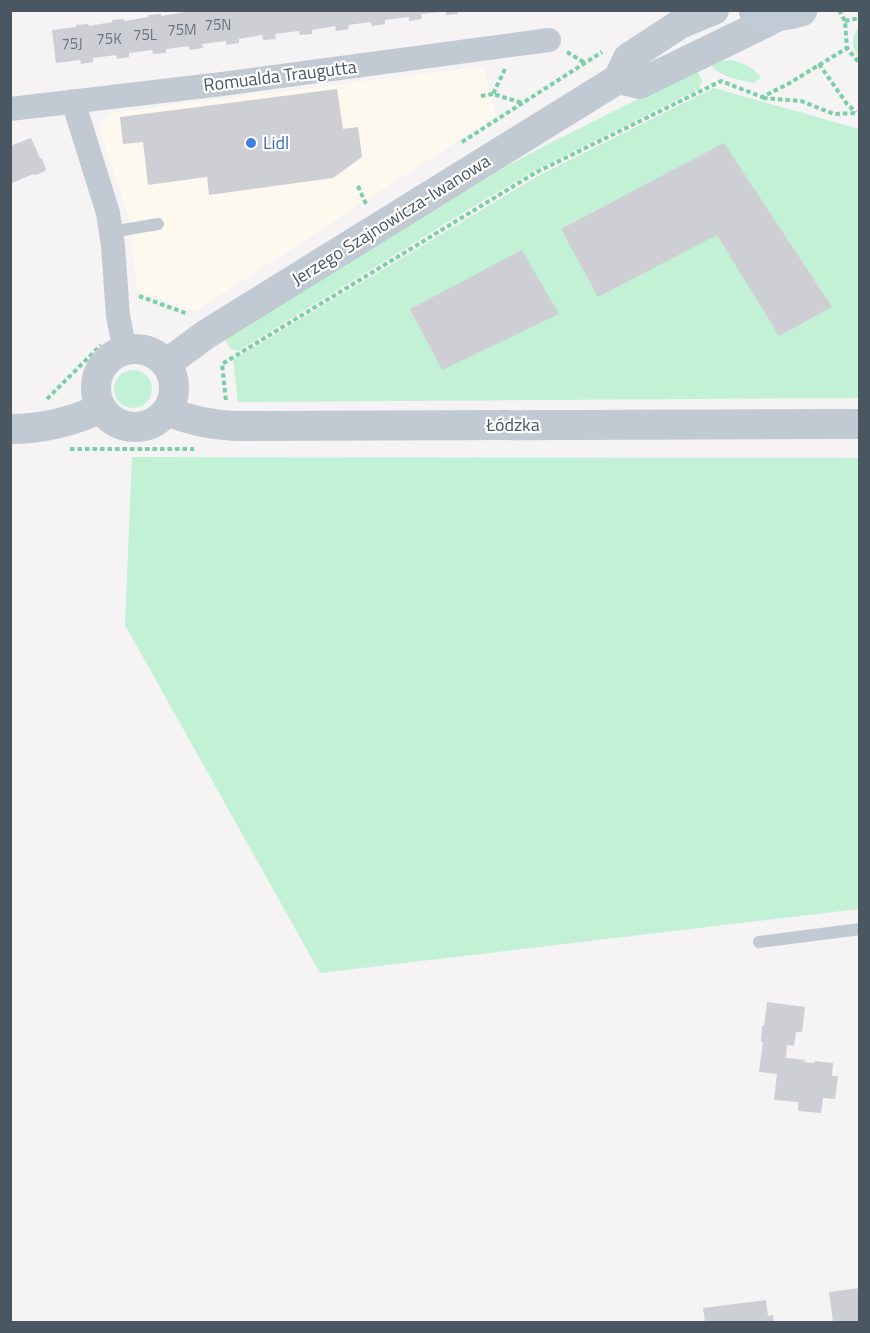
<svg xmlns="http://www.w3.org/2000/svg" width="870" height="1333" font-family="'Titillium Web',sans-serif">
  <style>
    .commercial { fill: #fdf9ef }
    .green { fill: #c3f1d5 }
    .building { fill: #cdcfd5 }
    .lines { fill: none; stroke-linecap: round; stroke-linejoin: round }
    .path { stroke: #7ad0a6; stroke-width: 4; stroke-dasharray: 4.5 3; stroke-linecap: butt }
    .service { stroke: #c1cad2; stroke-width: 12 }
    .minor { stroke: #c1cad2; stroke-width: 24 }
    .tertiary { stroke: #c1cad2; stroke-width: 30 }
    .secondary { stroke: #c1cbd6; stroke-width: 33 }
    .shop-dot { fill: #3f7fe0; stroke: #fff; stroke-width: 2 }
    .labels { text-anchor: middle; stroke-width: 4.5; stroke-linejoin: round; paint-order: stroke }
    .number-label { font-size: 15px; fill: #6b747e }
    .street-label { font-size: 18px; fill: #4a5661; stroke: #fff }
    .shop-label { font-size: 18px; fill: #366cbe; stroke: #fff; text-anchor: start }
  </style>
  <rect width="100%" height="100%" fill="#f5f3f3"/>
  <!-- commercial -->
  <path class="commercial" d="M483,66L496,116L196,311L137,290L129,218L100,133L101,124L111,113Z"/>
  <!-- green -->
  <path class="green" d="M859,26V58C850,46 852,38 859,26Z
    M731,60C744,63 753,67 761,78L753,83C739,80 718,76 710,64L719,61Z
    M697,70L702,81L699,89L534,171L484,200L238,351L231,349L224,338L505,167L552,142Z
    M714,88L859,129V398L238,402L233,360L538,176Z
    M114 389a19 19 0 1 1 38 0a19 19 0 1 1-38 0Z
    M132,457L859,458V909L320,973L125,625Z"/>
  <!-- building -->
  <path class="building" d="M185,10H440V12L421,14L422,19L409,21V17L385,20V24L372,26L371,22L348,25L349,29L336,31L335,26L312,30V34L300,35L299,31L275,34L276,39L263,40L262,35L239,39V43L226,45V41L202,44L203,48L190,50L189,46L166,49V53L153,54L152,50L129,53V57L117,59L116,55L93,58V62L81,64L80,60L56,63L52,30L76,27V25L88,24L89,26L112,22V20L124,19L125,21L148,17V15L161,14V16L185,12Z
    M446,10H458V14L446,15Z
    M337,89L343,129L358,127L362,157L333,178L209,195L207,177L148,185L143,142L123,144L120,117Z
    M31,138L40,158L42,159L46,169L45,171L36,175L33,174L10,184V146Z
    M724,143L832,307L779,336L717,235L598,297L561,229Z
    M522,250L559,314L442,370L410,309Z
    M767,1002L805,1007L802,1032H796L794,1046L787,1045L786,1058L805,1060L804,1062L814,1063L815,1061L833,1063L832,1076H838L835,1099L823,1098L821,1113L798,1111V1102L774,1100L777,1074L759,1072L763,1042H761L762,1026H764Z
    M860,1288V1322H833L829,1292Z
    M766,1300L768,1316L773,1315L774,1322H705L703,1308Z"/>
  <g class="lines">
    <!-- path -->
    <path class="path" d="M839,10L845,21L847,48L860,64
      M845,21L860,18
      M567,52L585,63
      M819,64L847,104L856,112
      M505,69L493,94L522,103
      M481,96L493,94
      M763,98L801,101L834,114L857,113
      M462,142L602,52
      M358,186L366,204
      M139,296L188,314
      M47,399L101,345
      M226,400L222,364L535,173L721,81L762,97L788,84L847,48
      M70,449H194"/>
    <!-- service -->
    <path class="service" d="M111,232L158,224
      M759,942L860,929"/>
    <!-- minor -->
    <path class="minor" d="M73,101L108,213L113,246L118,316L125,350
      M10,109L222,84L549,40"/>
    <!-- tertiary -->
    <path class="tertiary" d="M618,79L639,84L765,23L778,16L775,10
      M96 388a39 39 0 1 1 78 0a39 39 0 1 1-78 0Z
      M166,364L205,335L618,79L628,58L680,24L714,10
      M167,411C188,420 213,425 235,426L860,424
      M10,429C42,429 72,422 101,408"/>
    <!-- secondary -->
    <path class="secondary" d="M755,10C771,18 784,14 801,10"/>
  </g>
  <!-- markers -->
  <circle class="shop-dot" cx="251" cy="143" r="6"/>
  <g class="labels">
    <!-- number labels -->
    <g class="number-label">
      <text x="218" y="30">75N</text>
      <text x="182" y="35">75M</text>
      <text x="145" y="40">75L</text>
      <text x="109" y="44">75K</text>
      <text x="72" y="49">75J</text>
    </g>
    <!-- street labels -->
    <g class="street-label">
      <text transform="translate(280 76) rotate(-7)" y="6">Romualda Traugutta</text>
      <text transform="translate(391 220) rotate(-32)" y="6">Jerzego Szajnowicza-Iwanowa</text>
      <text x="513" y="431">Łódzka</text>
    </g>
    <!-- shop labels -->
    <g class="shop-label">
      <text x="263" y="149">Lidl</text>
    </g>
  </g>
  <!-- border -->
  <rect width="870" height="1333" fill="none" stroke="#4a5661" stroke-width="24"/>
</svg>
